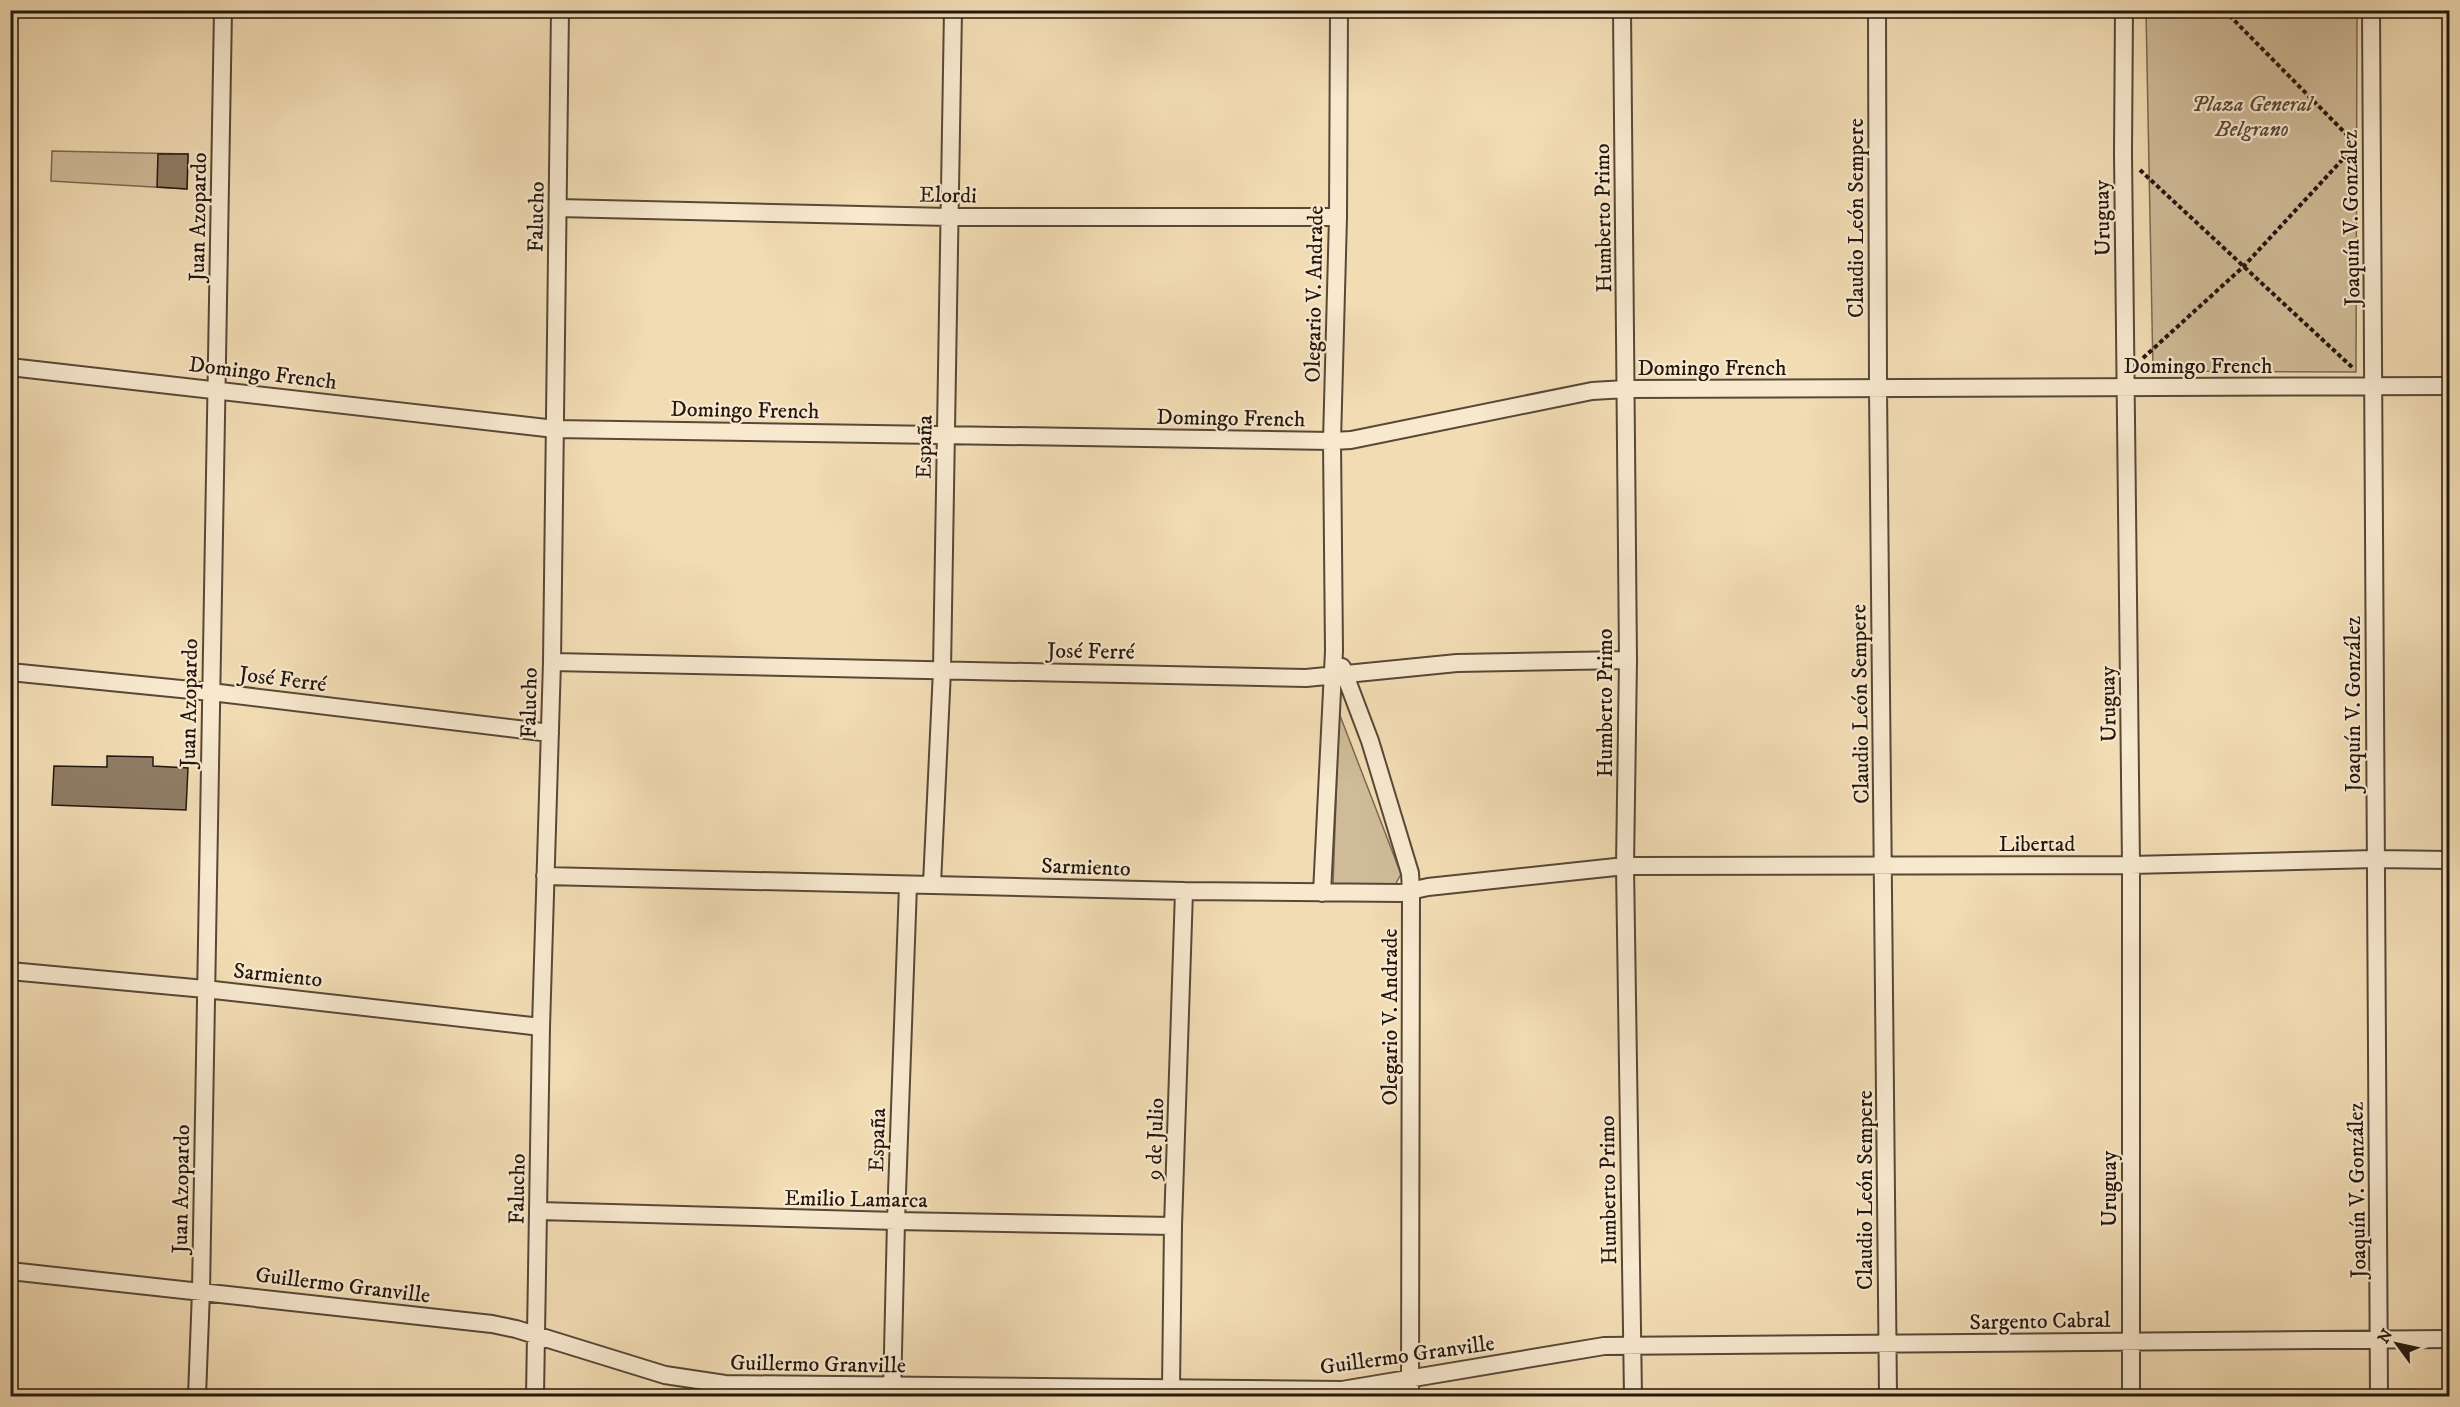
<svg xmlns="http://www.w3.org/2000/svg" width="2460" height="1407" font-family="'IM FELL DW Pica',serif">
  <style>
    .green { fill: #cfbb98; stroke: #796954; stroke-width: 1.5 }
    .building { fill: #8f7d65; stroke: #23170f; stroke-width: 1.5 }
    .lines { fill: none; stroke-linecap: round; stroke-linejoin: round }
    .street-casing { stroke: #574838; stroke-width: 20 }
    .path { stroke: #23170f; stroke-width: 4; stroke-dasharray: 4.5 3; stroke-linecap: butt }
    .street { stroke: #f7e8ce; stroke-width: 16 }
    .labels { text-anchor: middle; stroke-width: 4.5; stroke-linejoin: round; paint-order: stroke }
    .park-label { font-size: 22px; font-style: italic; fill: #574838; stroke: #f7e8ce }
    .street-label { font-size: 22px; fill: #23170f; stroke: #f7e8ce }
  </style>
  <rect width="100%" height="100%" fill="#f2dcb4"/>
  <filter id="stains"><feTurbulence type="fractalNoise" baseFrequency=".00333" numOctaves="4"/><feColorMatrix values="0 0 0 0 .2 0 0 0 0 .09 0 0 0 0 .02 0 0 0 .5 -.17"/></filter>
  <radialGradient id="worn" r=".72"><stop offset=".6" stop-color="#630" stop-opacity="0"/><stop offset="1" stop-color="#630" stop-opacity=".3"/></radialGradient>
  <!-- green -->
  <path class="green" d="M2146,11H2357L2356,372L2153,371Z
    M52,151L188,154L187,189L51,181Z
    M1339,713L1401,874L1395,885H1333Z"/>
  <!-- building -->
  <path class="building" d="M158,154H188L187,189L157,187Z
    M107,756L153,757V766L188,768L186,810L52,805L54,766L107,767Z"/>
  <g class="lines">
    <defs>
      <path id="street" d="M1622,10L1628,660L1625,866L1633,1396
        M1877,10L1878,389L1888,1396
        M2124,10L2123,153L2131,865V1396
        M2371,10L2379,1396
        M558,208L949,217H1338
        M10,367L555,429L1332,441L1351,440L1592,391L1626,389L2450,386
        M552,662L1306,678L1457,663L1628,660
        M1342,667L1370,741L1410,873L1411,891L1410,1396
        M10,672L211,692L550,733
        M545,876L1184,891L1401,893L1428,887L1625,866L2131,865L2375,859L2450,860
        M932,884L942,670L953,10
        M1322,893L1334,651L1332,441L1338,217L1339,10
        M10,971L205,989L541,1027
        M539,1211L896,1221L1173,1226
        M10,1271L492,1324L516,1329L665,1375L725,1384L1342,1390L1604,1346L2450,1339
        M1171,1388L1173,1226L1184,891
        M197,1396L201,1291L223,10
        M535,1396L541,1027L552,662L560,10
        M892,1396L896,1221L908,885"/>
    </defs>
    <!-- street casing -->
    <use href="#street" class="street-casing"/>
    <!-- path -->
    <path class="path" d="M2224,10L2354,142
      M2140,170L2354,369
      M2143,358L2243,267L2354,147"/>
    <!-- street -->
    <use href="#street" class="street"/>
  </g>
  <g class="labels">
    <!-- park labels -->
    <g class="park-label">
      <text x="2252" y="111">Plaza General<tspan x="2252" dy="25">Belgrano</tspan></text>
    </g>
    <!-- street labels -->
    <g class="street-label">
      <text transform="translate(948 194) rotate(1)" y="8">Elordi</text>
      <text transform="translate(197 217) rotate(-89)" y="8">Juan Azopardo</text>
      <text transform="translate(535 217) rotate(-89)" y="8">Falucho</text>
      <text transform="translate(1602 218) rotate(-91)" y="8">Humberto Primo</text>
      <text transform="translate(1855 218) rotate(-90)" y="8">Claudio León Sempere</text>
      <text transform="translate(2101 218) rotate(-91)" y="8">Uruguay</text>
      <text transform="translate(2350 218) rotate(-91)" y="8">Joaquín V. González</text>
      <text transform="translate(1313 294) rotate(-89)" y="8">Olegario V. Andrade</text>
      <text x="2198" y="373">Domingo French</text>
      <text x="1712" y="375">Domingo French</text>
      <text transform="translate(263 372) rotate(7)" y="8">Domingo French</text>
      <text transform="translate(745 409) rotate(1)" y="8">Domingo French</text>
      <text transform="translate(1231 417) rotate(1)" y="8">Domingo French</text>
      <text transform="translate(923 447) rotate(-89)" y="8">España</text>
      <text transform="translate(1091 650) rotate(1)" y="8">José Ferré</text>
      <text transform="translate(283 678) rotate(7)" y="8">José Ferré</text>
      <text transform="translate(188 703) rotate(-89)" y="8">Juan Azopardo</text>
      <text transform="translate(528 703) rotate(-89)" y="8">Falucho</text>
      <text transform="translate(1604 703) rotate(-90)" y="8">Humberto Primo</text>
      <text transform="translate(1859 704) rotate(-91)" y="8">Claudio León Sempere</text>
      <text transform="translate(2107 704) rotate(-91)" y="8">Uruguay</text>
      <text transform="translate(2352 704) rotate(-90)" y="8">Joaquín V. González</text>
      <text x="2037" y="851">Libertad</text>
      <text transform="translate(1086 866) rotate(2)" y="8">Sarmiento</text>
      <text transform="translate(278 974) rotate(6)" y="8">Sarmiento</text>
      <text transform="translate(1389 1017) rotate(-90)" y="8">Olegario V. Andrade</text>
      <text transform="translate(1154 1139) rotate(-88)" y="8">9 de Julio</text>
      <text transform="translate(876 1140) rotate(-88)" y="8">España</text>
      <text transform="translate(180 1189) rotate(-89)" y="8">Juan Azopardo</text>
      <text transform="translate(516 1189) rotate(-89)" y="8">Falucho</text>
      <text transform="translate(2108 1189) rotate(-90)" y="8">Uruguay</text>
      <text transform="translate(1607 1190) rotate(-91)" y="8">Humberto Primo</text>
      <text transform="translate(1864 1190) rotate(-90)" y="8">Claudio León Sempere</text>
      <text transform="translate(2356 1190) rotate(-91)" y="8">Joaquín V. González</text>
      <text transform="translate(856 1198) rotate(1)" y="8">Emilio Lamarca</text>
      <text transform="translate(343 1284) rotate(7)" y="8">Guillermo Granville</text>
      <text transform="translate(2040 1320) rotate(-1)" y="8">Sargento Cabral</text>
      <text transform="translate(1407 1354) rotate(-8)" y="8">Guillermo Granville</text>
      <text transform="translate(818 1363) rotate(1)" y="8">Guillermo Granville</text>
    </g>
  </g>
  <!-- margin -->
  <rect width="2460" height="1407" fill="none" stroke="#f2dcb4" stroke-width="36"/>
  <rect x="12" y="12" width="2436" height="1383" fill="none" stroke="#23170f" stroke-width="3"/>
  <rect x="18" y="18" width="2424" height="1371" fill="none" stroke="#23170f" stroke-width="1.5"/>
  <!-- north arrow -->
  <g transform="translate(2397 1344) rotate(303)" stroke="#f7e8ce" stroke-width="4.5" paint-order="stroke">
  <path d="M0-4.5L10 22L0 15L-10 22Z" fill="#23170f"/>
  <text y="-9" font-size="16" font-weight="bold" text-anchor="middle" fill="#23170f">N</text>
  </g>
  <rect width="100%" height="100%" filter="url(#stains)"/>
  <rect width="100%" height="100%" fill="url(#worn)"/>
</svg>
